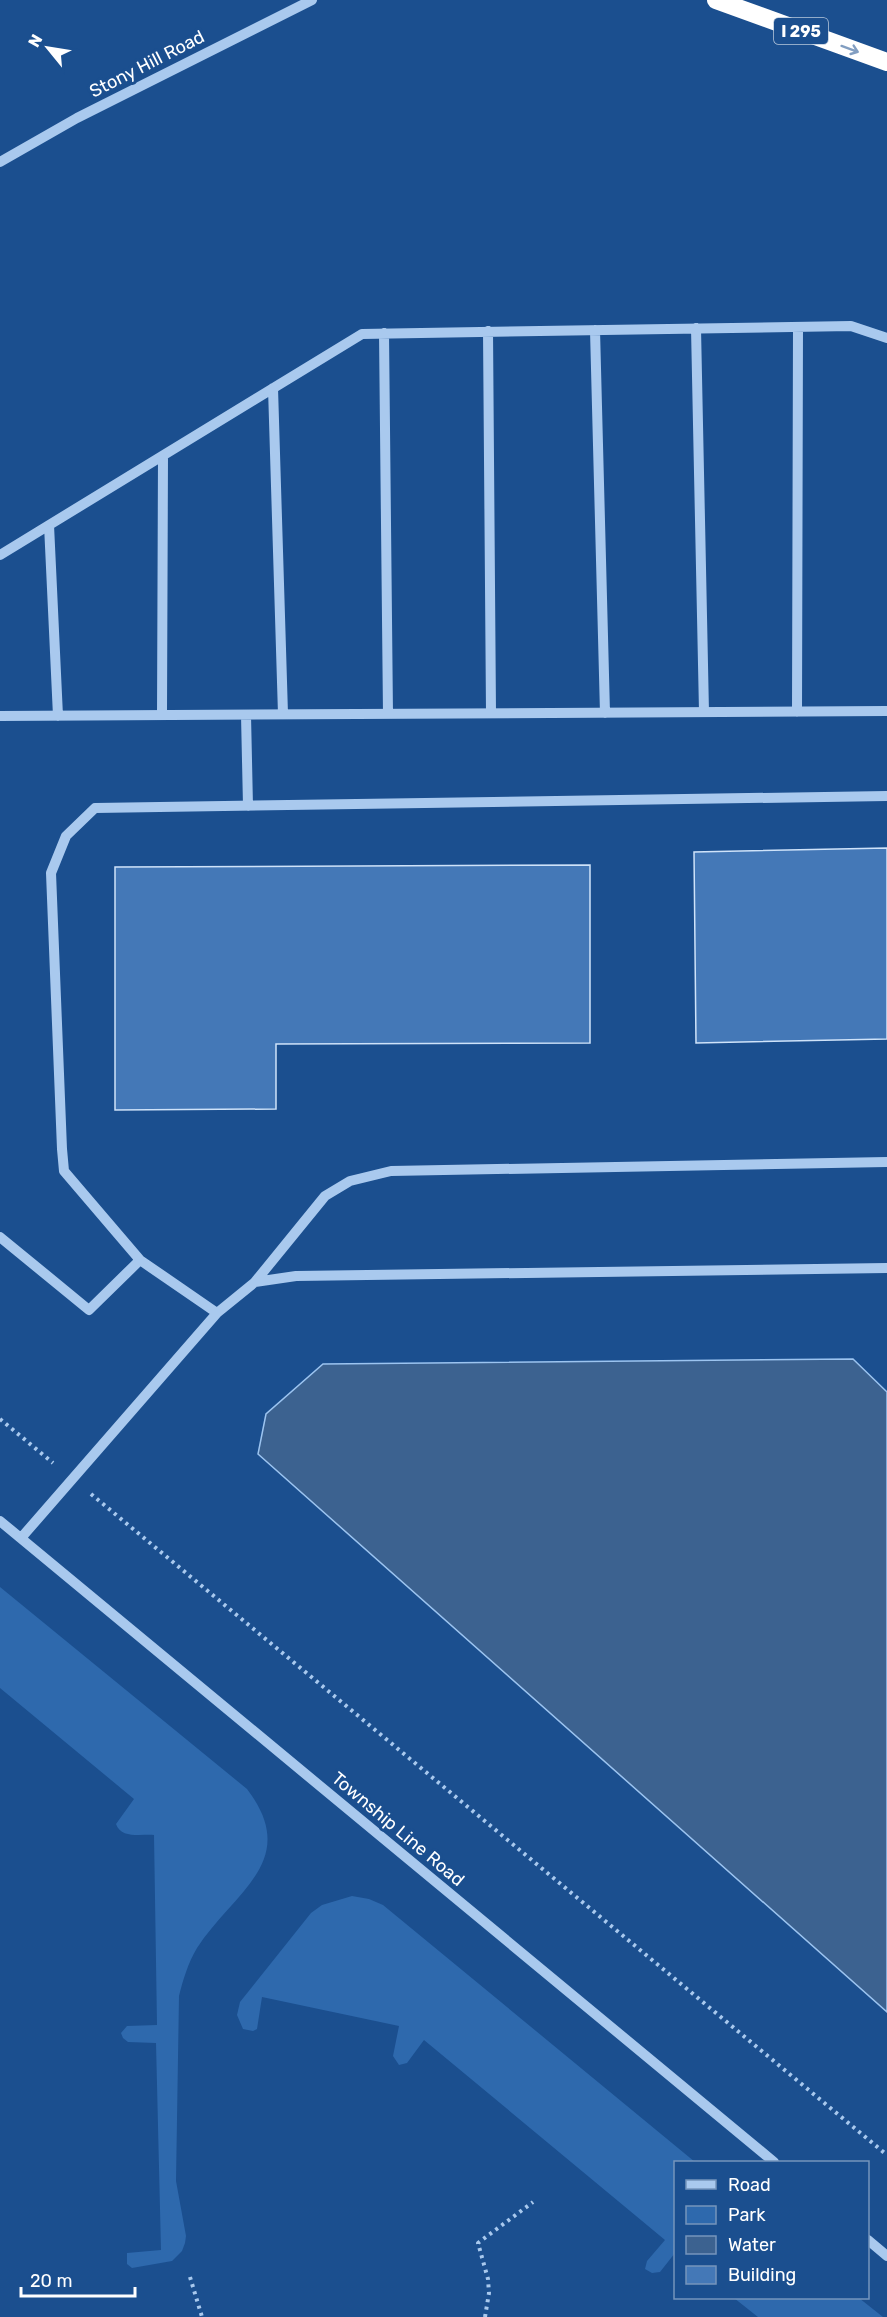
<svg xmlns="http://www.w3.org/2000/svg" width="887" height="2317" font-family="Rubik,sans-serif">
  <style>
    .green { fill: #2e69ad }
    .water { fill: #3c6290; stroke: #9cc4f0; stroke-width: 1.5 }
    .building { fill: #4478b7; stroke: #cfe3fa; stroke-width: 1.5 }
    .lines { fill: none; stroke-linecap: round; stroke-linejoin: round }
    .path { stroke: #a9c9ee; stroke-width: 4; stroke-dasharray: 3 4.5; stroke-linecap: butt }
    .minor { stroke: #a9c9ee; stroke-width: 10 }
    .highway { stroke: #fff; stroke-width: 18 }
    .oneway { stroke: #829ec1 }
    .labels { text-anchor: middle; stroke-width: 6; stroke-linejoin: round; paint-order: stroke }
    .shield { fill: #1b4f8f; stroke: #bbcadd; stroke-width: 1.5 }
    .shield-label { font-size: 16px; font-weight: bold; fill: #fff }
    .street-label { font-size: 18px; fill: #fff; stroke: #1b4f8f }
  </style>
  <rect width="100%" height="100%" fill="#1b4f8f"/>
  <!-- green -->
  <path class="green" d="M0,1587L247,1789C302,1861 233,1892 197,1948C188,1963 183,1980 179,1996L176,2181L186,2236L185,2243L182,2251L172,2261L132,2268L127,2264V2253L161,2250L156,2043L128,2042L123,2038L121,2033L127,2026L157,2025L154,1835C141,1834 121,1839 116,1824L134,1799L0,1688Z
    M352,1896L369,1899L383,1905L695,2162H676L675,2253L660,2272L652,2273L645,2269L647,2261L665,2240L424,2040L407,2063L399,2065L393,2056L399,2026L262,1997L257,2029L253,2031L243,2029L237,2015L240,2002L311,1913L322,1905Z
    M734,2298H859L883,2317H758Z"/>
  <!-- water -->
  <path class="water" d="M853,1359L887,1392V2012L258,1454L266,1414L323,1364Z"/>
  <!-- building -->
  <path class="building" d="M887,848V1039L696,1043L694,852Z
    M590,865V1043L276,1044V1109L115,1110V867Z"/>
  <g class="lines">
    <!-- path -->
    <path class="path" d="M0,1419L53,1463
      M91,1494L887,2155
      M190,2277L202,2317
      M485,2317L489,2293L488,2279L478,2243L533,2202"/>
    <!-- minor -->
    <path class="minor" d="M0,162L77,118L312,0
      M696,328L704,712
      M595,330L605,713
      M488,331L491,713
      M384,333L388,714
      M273,388L283,714
      M49,525L58,716
      M0,555L362,334L851,326L887,338
      M797,712L798,327
      M162,715L163,456
      M246,715L248,806
      M0,716L887,711
      M0,1237L89,1310L140,1260L217,1313L21,1538
      M140,1260L64,1171L62,1149L51,873L66,836L95,808L887,796
      M255,1282L325,1196L350,1181L391,1171L887,1162
      M217,1313L255,1282L296,1276L887,1268
      M0,1521L774,2162
      M868,2240L887,2256"/>
    <!-- highway -->
    <path class="highway" d="M716,0L887,62"/>
  </g>
  <!-- one-way arrows -->
  <defs><path id="oneway-shaft" d="M-6 0H5M1.5-3L5.5 0L1.5 3" fill="none" stroke-width="1.6" stroke-linecap="round" stroke-linejoin="round" transform="scale(1.5)"/></defs>
  <use class="oneway" href="#oneway-shaft" transform="translate(850 49) rotate(20)"/>
  <g class="labels">
    <!-- shield labels -->
    <rect class="shield" x="774" y="18" width="54" height="26" rx="4.5"/>
    <g class="shield-label">
      <text x="801" y="37">I 295</text>
    </g>
    <!-- street labels -->
    <g class="street-label">
      <text transform="translate(147 64) rotate(-27)" y="6">Stony Hill Road</text>
      <text transform="translate(398 1829) rotate(40)" y="6">Township Line Road</text>
    </g>
  </g>
  <!-- legend -->
  <rect x="674" y="2161" width="195" height="138" fill="#1b4f8f" stroke="#7695bc" stroke-width="1.5"/>
  <rect x="686" y="2180" width="30" height="9" fill="#a9c9ee" stroke="#7695bc" stroke-width="1.5"/>
  <text x="728" y="2191" font-size="18" fill="#ffffff">Road</text>
  <rect x="686" y="2206" width="30" height="18" fill="#2e69ad" stroke="#7695bc" stroke-width="1.5"/>
  <text x="728" y="2221" font-size="18" fill="#ffffff">Park</text>
  <rect x="686" y="2236" width="30" height="18" fill="#3c6290" stroke="#7695bc" stroke-width="1.5"/>
  <text x="728" y="2251" font-size="18" fill="#ffffff">Water</text>
  <rect x="686" y="2266" width="30" height="18" fill="#4478b7" stroke="#7695bc" stroke-width="1.5"/>
  <text x="728" y="2281" font-size="18" fill="#ffffff">Building</text>
  <!-- north arrow -->
  <g transform="translate(48 48) rotate(300)" stroke="#1b4f8f" stroke-width="4.5" paint-order="stroke">
  <path d="M0-4.5L10 22L0 15L-10 22Z" fill="#ffffff"/>
  <text y="-9" font-size="16" font-weight="bold" text-anchor="middle" fill="#ffffff">N</text>
  </g>
  <!-- scale -->
  <path d="M21 2287v9h114v-9" fill="none" stroke="#ffffff" stroke-width="3"/>
  <text x="30" y="2287" font-size="18" fill="#ffffff" stroke="#1b4f8f" stroke-width="4.5" paint-order="stroke">20 m</text>
</svg>
